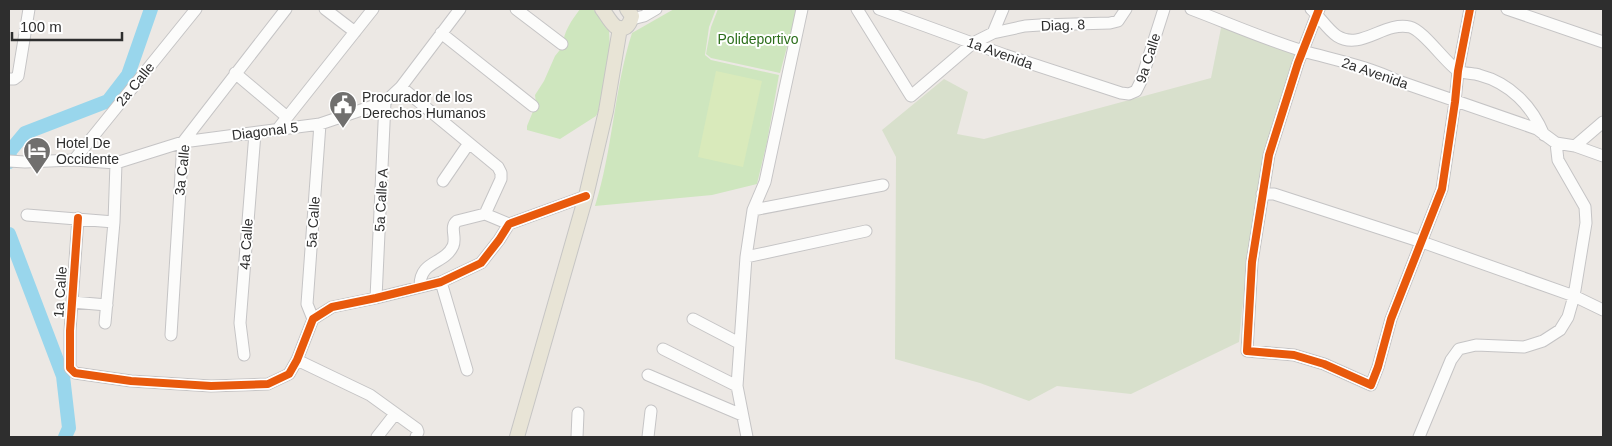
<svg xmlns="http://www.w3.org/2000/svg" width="1612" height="446" font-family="Helvetica,sans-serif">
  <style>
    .green { fill: #cee6be }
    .cemetery { fill: #d8e0cc }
    .pitch { fill: #d9eabb }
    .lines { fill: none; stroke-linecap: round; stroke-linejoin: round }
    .river { stroke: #99d6ec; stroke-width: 14 }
    .minor-casing { stroke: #c5c4c5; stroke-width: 13 }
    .major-casing { stroke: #c6c5c4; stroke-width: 16 }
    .minor { stroke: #fcfcfb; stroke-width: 11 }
    .major { stroke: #e8e4d6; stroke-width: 14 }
    .cycleway-casing { stroke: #fff; stroke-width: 11 }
    .cycleway { stroke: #e8590c; stroke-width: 8 }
    .labels { text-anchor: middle; stroke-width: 4; stroke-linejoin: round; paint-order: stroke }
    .street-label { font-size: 14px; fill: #2e2e2e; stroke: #fff }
    .park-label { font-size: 14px; fill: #2c6e1b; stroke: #fff }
    .poi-label { font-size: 14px; fill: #2e2e2e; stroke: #fff; text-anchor: start }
  </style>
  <rect width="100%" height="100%" fill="#ece8e4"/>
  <!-- green -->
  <path class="green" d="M580,9H593L609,30L610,50L601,106L596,116L560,139L527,130V126L536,104L535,95L544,81L555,56L563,46C563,32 572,20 580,9Z
    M674,9H716L709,27L705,55L711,60L779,75L767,142L757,184L712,195L595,206C613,149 614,89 632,33Z
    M718,9H797L780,73L711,58L706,54L711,27Z"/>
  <!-- cemetery -->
  <path class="cemetery" d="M1222,23L1298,51L1257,205L1242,310L1239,342L1131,394L1057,386L1029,401L980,383L895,359L896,157L882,130L944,79L968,92L957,134L984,139L1211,78Z"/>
  <!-- pitch -->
  <path class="pitch" d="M716,71L762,81L743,167L698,157Z"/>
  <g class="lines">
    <!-- river -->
    <path class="river" d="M9,162L10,151L25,133L108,101L128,75L151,9
      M9,234L63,376L69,428L65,437"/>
    <defs>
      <path id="minor" d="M325,9L355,32
        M516,9L562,44
        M857,9L911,96L973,43L993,33L1003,9
        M879,9L1005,55L1121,93L1129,94L1136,91L1141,81L1164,9
        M1191,9C1228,23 1264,39 1303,51C1335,60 1367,66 1398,81L1537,129L1556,143L1575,146L1603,122
        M1311,9C1320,17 1327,29 1337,36C1361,51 1384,21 1410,27C1423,30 1445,62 1457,70C1463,74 1473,73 1479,75C1510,83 1532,106 1544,135
        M1319,9L1298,63L1269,155L1252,262L1247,351L1294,355L1324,364L1371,385L1378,367L1391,319L1442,189L1455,102L1458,71L1470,9
        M1507,9L1603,42
        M632,19L644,16L656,9
        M441,33L533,106
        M993,33L1025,26L1040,25L1110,23L1118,21L1126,9
        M235,73L287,117
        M9,79H14L18,76L29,9
        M401,87L498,167L501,173V179L485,214L509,224
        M277,130L373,9
        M1575,146L1603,156
        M74,160L196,9
        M9,161L25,162L74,160L116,163L183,142L320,124L385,102L401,87L460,9
        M443,181L469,143
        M1262,194H1274L1422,242L1574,296L1603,310
        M753,210L883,185
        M27,215L114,222
        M78,218L70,331V368L75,373L131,381L211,386L268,384L289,374L297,360L313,319L332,307L376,298L441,282L481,263L499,240L509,224L586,196
        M746,257L866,231
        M441,282L467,370
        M420,286C420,260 444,265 453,246C457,237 449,227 457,221L485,214
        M376,298L385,102
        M72,302L107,305
        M313,319L307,304L320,124
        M693,319L739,343
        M105,323L114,222L116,163
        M171,335L183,142L286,9
        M663,349L737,386
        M244,355L240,323L255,133
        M297,360L370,395L417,429L418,432L416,437
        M648,375L742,415
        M377,437L395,414
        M577,437L578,413
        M648,437L651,411
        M747,437L737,386L746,257L753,210L765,182L802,9
        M1419,437L1451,360L1459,349L1476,345L1524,347L1543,341L1560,330L1568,317L1574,296L1586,223L1585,207L1558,160L1556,143"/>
      <path id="major" d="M602,9C608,16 615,34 626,27C630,24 631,20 632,16L627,9
        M517,437L586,196L606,111L620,28"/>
    </defs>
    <!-- minor casing -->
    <use href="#minor" class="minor-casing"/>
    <!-- major casing -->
    <use href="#major" class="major-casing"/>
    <!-- minor -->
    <use href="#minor" class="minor"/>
    <!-- major -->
    <use href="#major" class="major"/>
    <defs>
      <path id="cycleway" d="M1319,9L1298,63L1269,155L1252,262L1247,351L1294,355L1324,364L1371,385L1378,367L1391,319L1442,189L1455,102L1458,71L1470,9
        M78,218L70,331V368L75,373L131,381L211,386L268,384L289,374L297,360L313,319L332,307L376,298L441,282L481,263L499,240L509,224L586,196"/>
    </defs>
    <!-- cycleway casing -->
    <use href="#cycleway" class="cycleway-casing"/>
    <!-- cycleway -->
    <use href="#cycleway" class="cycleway"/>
  </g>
  <!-- icons -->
  <defs>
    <symbol id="civic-pin" viewBox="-11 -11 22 30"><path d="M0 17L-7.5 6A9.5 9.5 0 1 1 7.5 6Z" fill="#706f6e" stroke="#fff"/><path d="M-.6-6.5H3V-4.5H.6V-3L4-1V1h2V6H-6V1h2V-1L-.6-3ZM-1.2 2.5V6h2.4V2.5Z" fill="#fff"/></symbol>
    <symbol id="hotel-pin" viewBox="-11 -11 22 30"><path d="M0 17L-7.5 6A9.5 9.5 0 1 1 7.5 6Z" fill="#706f6e" stroke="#fff"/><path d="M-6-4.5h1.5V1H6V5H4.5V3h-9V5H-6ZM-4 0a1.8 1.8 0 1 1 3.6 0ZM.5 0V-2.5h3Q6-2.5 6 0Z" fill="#fff"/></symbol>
  </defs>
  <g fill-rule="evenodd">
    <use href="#civic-pin" x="327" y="89" width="32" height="43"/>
    <use href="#hotel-pin" x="21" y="135" width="32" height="43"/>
  </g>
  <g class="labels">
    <!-- street labels -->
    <g class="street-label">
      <text transform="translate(1063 25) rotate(-2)" y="5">Diag. 8</text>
      <text transform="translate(1000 53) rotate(20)" y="5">1a Avenida</text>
      <text transform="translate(1148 58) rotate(-72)" y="5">9a Calle</text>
      <text transform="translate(1375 73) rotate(19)" y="5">2a Avenida</text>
      <text transform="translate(135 84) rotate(-51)" y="5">2a Calle</text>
      <text transform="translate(265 131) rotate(-7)" y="5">Diagonal 5</text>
      <text transform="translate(182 170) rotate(-84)" y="5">3a Calle</text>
      <text transform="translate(381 200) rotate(-87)" y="5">5a Calle A</text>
      <text transform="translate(313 222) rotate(-86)" y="5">5a Calle</text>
      <text transform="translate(246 244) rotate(-86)" y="5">4a Calle</text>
      <text transform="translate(60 292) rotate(-86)" y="5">1a Calle</text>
    </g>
    <!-- park labels -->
    <g class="park-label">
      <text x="758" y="44">Polideportivo</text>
    </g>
    <!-- poi labels -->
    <g class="poi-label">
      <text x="362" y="102">Procurador de los<tspan x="362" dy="16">Derechos Humanos</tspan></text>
      <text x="56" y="148">Hotel De<tspan x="56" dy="16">Occidente</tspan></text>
    </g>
  </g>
  <!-- border -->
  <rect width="1612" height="446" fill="none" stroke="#2e2e2e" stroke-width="20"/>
  <!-- scale -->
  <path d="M12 32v8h110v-8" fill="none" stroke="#2e2e2e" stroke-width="2.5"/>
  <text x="20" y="32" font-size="15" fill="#2e2e2e" stroke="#ffffff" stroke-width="4" paint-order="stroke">100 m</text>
</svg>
